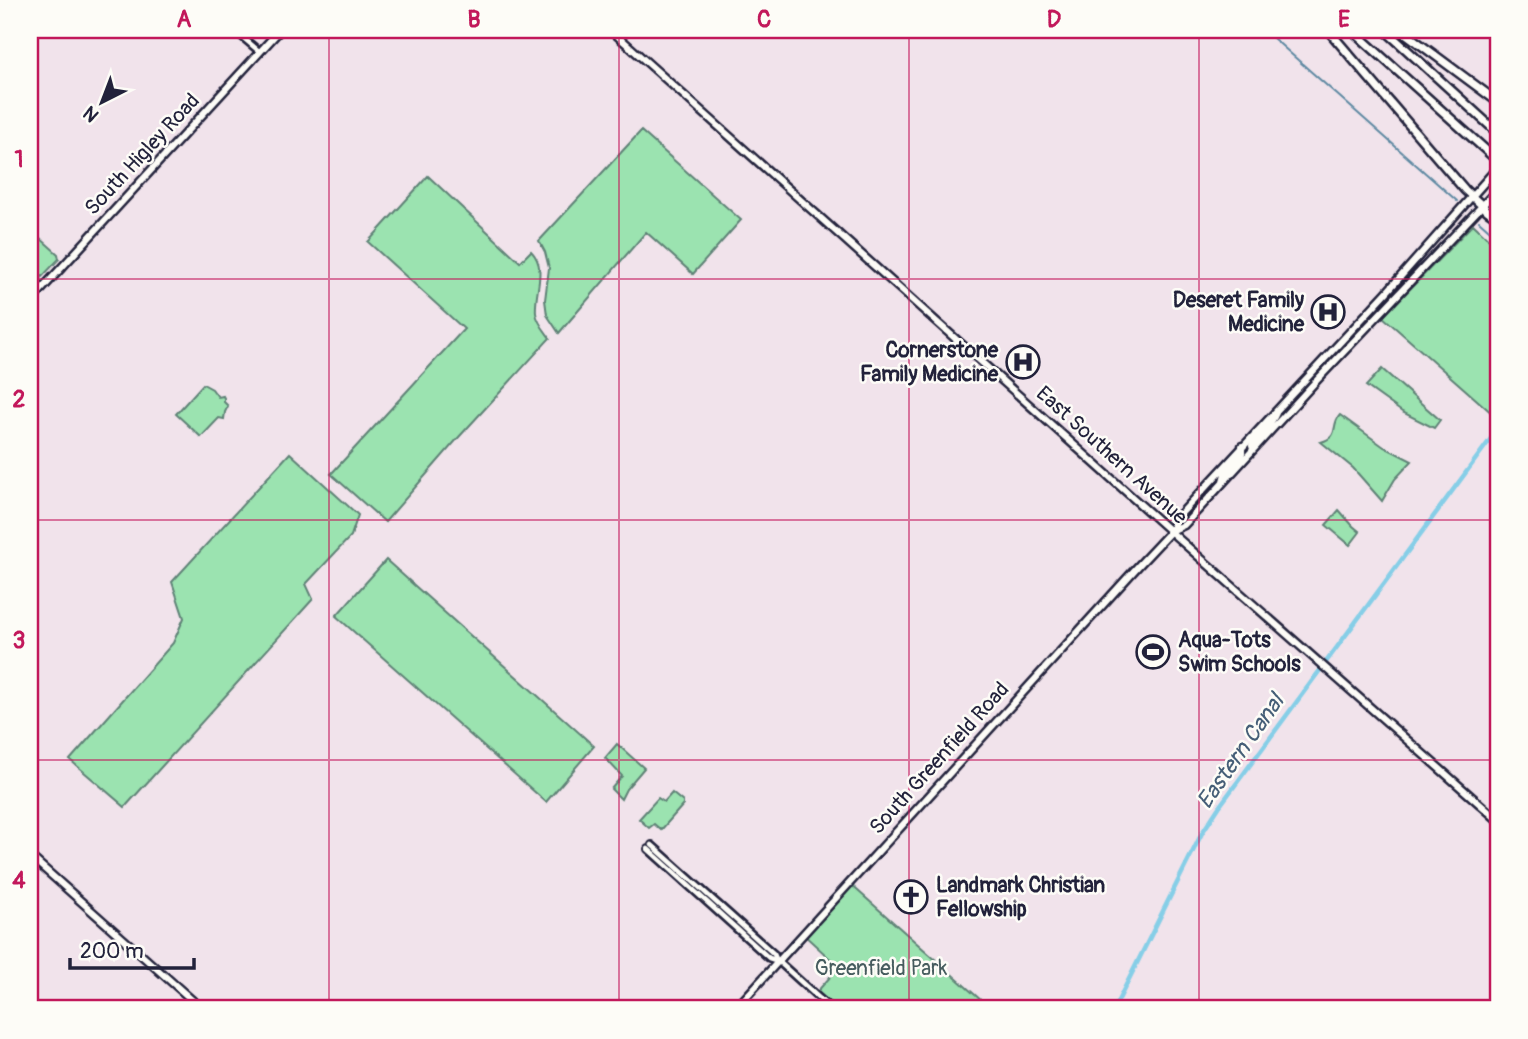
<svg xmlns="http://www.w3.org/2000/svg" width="1528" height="1039" font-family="Pangolin,sans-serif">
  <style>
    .green { fill: #9be3b0; stroke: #5e8276; stroke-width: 2 }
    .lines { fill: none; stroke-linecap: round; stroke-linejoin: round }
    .stream { stroke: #5e89a2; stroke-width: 2 }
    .canal { stroke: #86cee7; stroke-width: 4.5 }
    .minor-casing { stroke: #22223b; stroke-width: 10 }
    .major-casing { stroke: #22223b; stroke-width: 11 }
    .highway-casing { stroke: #22223b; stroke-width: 12 }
    .minor { stroke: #fdfcf7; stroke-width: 4.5 }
    .major { stroke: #fdfcf7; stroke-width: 6 }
    .highway { stroke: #fdfcf7; stroke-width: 7 }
    .grid { fill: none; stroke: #c2185b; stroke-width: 2; stroke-opacity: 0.55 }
    .labels { text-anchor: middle; stroke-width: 5; stroke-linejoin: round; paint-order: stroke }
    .street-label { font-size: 21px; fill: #22223b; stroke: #fdfcf7 }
    .poi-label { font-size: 21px; font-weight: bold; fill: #22223b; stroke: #fdfcf7; text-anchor: end }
    .park-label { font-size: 21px; fill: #465c5e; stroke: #fdfcf7 }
    .water-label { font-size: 23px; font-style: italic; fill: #455e77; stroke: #fdfcf7 }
    .neatline { fill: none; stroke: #c2185b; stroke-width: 2.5 }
    .grid-label { font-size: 23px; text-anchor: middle; font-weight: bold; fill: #c2185b }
  </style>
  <rect width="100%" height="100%" fill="#f1e3eb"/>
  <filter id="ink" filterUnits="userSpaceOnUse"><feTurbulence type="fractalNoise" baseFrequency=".0143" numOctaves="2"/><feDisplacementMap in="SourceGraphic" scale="14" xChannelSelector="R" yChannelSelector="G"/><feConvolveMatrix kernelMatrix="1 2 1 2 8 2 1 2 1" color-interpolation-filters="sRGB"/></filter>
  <g filter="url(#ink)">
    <!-- green -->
    <path class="green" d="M641,131L741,220L693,274L646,232L559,333L547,315L545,300L549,268L545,252L539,241Z
      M428,176L520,262L531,251C548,268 534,292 536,313C537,322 545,331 550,338L459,437L385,522L331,474L464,329L368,242Z
      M1473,224L1498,248V409L1494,415L1383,317Z
      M30,229L58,254L59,259L39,280L30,278Z
      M1382,369L1440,420L1434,428L1402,412L1366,386Z
      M203,384L212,389L218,397L223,396L224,398V402L228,406L225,412L224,419L219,418L201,437L176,414Z
      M1340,415L1384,447L1412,461L1395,479L1382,501L1353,468L1321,442C1341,436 1330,426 1340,415Z
      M290,453L358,515L351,536L306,584L313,599L125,807L70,760L173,643L184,618L172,582Z
      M1339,510L1353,526L1360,532L1350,545L1326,525Z
      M386,560L594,746L546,802L336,616Z
      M617,744L644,768L626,789L621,799L611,789L622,776L605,758Z
      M672,793L683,802V805L661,830L654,824L649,828L639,819L658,798L664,802Z
      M849,883L991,1009H831L815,994L839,967L803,934Z"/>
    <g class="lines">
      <!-- stream -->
      <path class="stream" d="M1264,30L1457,201
        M1479,221L1498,238"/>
      <!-- canal -->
      <path class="canal" d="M1114,1009L1202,833L1219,807L1498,429"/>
      <defs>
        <path id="minor" d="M228,30L240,35L260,52
          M652,845L774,954L777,961
          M648,849L769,958L778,961L831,1009"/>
        <path id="major" d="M611,30L1180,540L1498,820
          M30,302L280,30
          M1253,449L1252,446C1258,433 1271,426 1276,413
          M1223,481L1225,474L1242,453V446
          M1171,531L1176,519L1386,293L1498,167
          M30,856L202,1009
          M735,1009L1140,564L1171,531L1184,525L1198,510L1317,380L1498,189"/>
        <path id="highway" d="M1328,30L1465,190L1488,211L1498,218
          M1352,30L1498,161
          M1385,30L1498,133
          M1401,30L1498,102"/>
      </defs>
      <!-- minor casing -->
      <use href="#minor" class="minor-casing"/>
      <!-- major casing -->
      <use href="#major" class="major-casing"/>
      <!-- highway casing -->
      <use href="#highway" class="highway-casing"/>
      <!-- minor -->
      <use href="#minor" class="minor"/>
      <!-- major -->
      <use href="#major" class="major"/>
      <!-- highway -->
      <use href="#highway" class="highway"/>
    </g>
  </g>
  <!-- grid -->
  <path class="grid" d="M329,30V1009M619,30V1009M909,30V1009M1199,30V1009M30,279H1498M30,520H1498M30,760H1498"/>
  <!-- icons -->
  <defs>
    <symbol id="hospital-ring" viewBox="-11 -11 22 22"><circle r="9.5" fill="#fdfcf7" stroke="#22223b" stroke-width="1.5"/><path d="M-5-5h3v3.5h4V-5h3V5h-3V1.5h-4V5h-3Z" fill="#22223b"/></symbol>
    <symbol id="stadium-ring" viewBox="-11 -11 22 22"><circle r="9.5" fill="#fdfcf7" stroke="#22223b" stroke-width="1.5"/><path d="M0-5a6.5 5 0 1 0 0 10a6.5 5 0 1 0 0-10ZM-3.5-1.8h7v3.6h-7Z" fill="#22223b"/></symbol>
    <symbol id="church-ring" viewBox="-11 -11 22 22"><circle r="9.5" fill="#fdfcf7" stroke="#22223b" stroke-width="1.5"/><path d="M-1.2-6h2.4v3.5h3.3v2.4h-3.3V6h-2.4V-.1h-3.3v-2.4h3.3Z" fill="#22223b"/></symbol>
  </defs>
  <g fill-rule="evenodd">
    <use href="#hospital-ring" x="1309" y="293" width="38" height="38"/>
    <use href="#hospital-ring" x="1004" y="343" width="38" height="38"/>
    <use href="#stadium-ring" x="1134" y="633" width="38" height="38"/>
    <use href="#church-ring" x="892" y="878" width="38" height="38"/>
  </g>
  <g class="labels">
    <!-- street labels -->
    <g class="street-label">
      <text transform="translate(142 154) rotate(-47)" y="7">South Higley Road</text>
      <text transform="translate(1112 455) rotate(42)" y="7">East Southern Avenue</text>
      <text transform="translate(939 758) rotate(-48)" y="7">South Greenfield Road</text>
    </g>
    <!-- poi labels -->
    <g class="poi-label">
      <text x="1304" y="307">Deseret Family<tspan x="1304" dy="24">Medicine</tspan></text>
      <text x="998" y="357">Cornerstone<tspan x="998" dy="24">Family Medicine</tspan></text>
      <text x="1178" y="647" text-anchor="start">Aqua-Tots<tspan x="1178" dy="24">Swim Schools</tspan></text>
      <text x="936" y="892" text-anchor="start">Landmark Christian<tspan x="936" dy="24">Fellowship</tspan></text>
    </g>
    <!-- park labels -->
    <g class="park-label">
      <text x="881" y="975">Greenfield Park</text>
    </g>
    <!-- water labels -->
    <g class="water-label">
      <text transform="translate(1240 751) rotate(-55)" y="8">Eastern Canal</text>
    </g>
  </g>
  <!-- margin -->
  <rect width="1528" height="1039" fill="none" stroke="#fdfcf7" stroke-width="77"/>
  <!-- north arrow -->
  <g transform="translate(102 102) rotate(222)" stroke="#fdfcf7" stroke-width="5" paint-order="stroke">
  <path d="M0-5L12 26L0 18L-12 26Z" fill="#22223b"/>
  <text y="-10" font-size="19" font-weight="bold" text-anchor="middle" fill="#22223b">N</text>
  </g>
  <!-- scale -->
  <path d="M70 958v10h124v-10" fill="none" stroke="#22223b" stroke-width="3.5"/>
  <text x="80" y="958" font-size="21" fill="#22223b" stroke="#fdfcf7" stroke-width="5" paint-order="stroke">200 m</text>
  <rect x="38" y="38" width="1452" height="962" class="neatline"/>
  <g class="grid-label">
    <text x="184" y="27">A</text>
    <text x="474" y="27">B</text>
    <text x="764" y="27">C</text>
    <text x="1054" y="27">D</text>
    <text x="1344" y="27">E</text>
    <text x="19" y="167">1</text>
    <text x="19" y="407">2</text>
    <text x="19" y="648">3</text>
    <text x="19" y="888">4</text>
  </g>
</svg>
